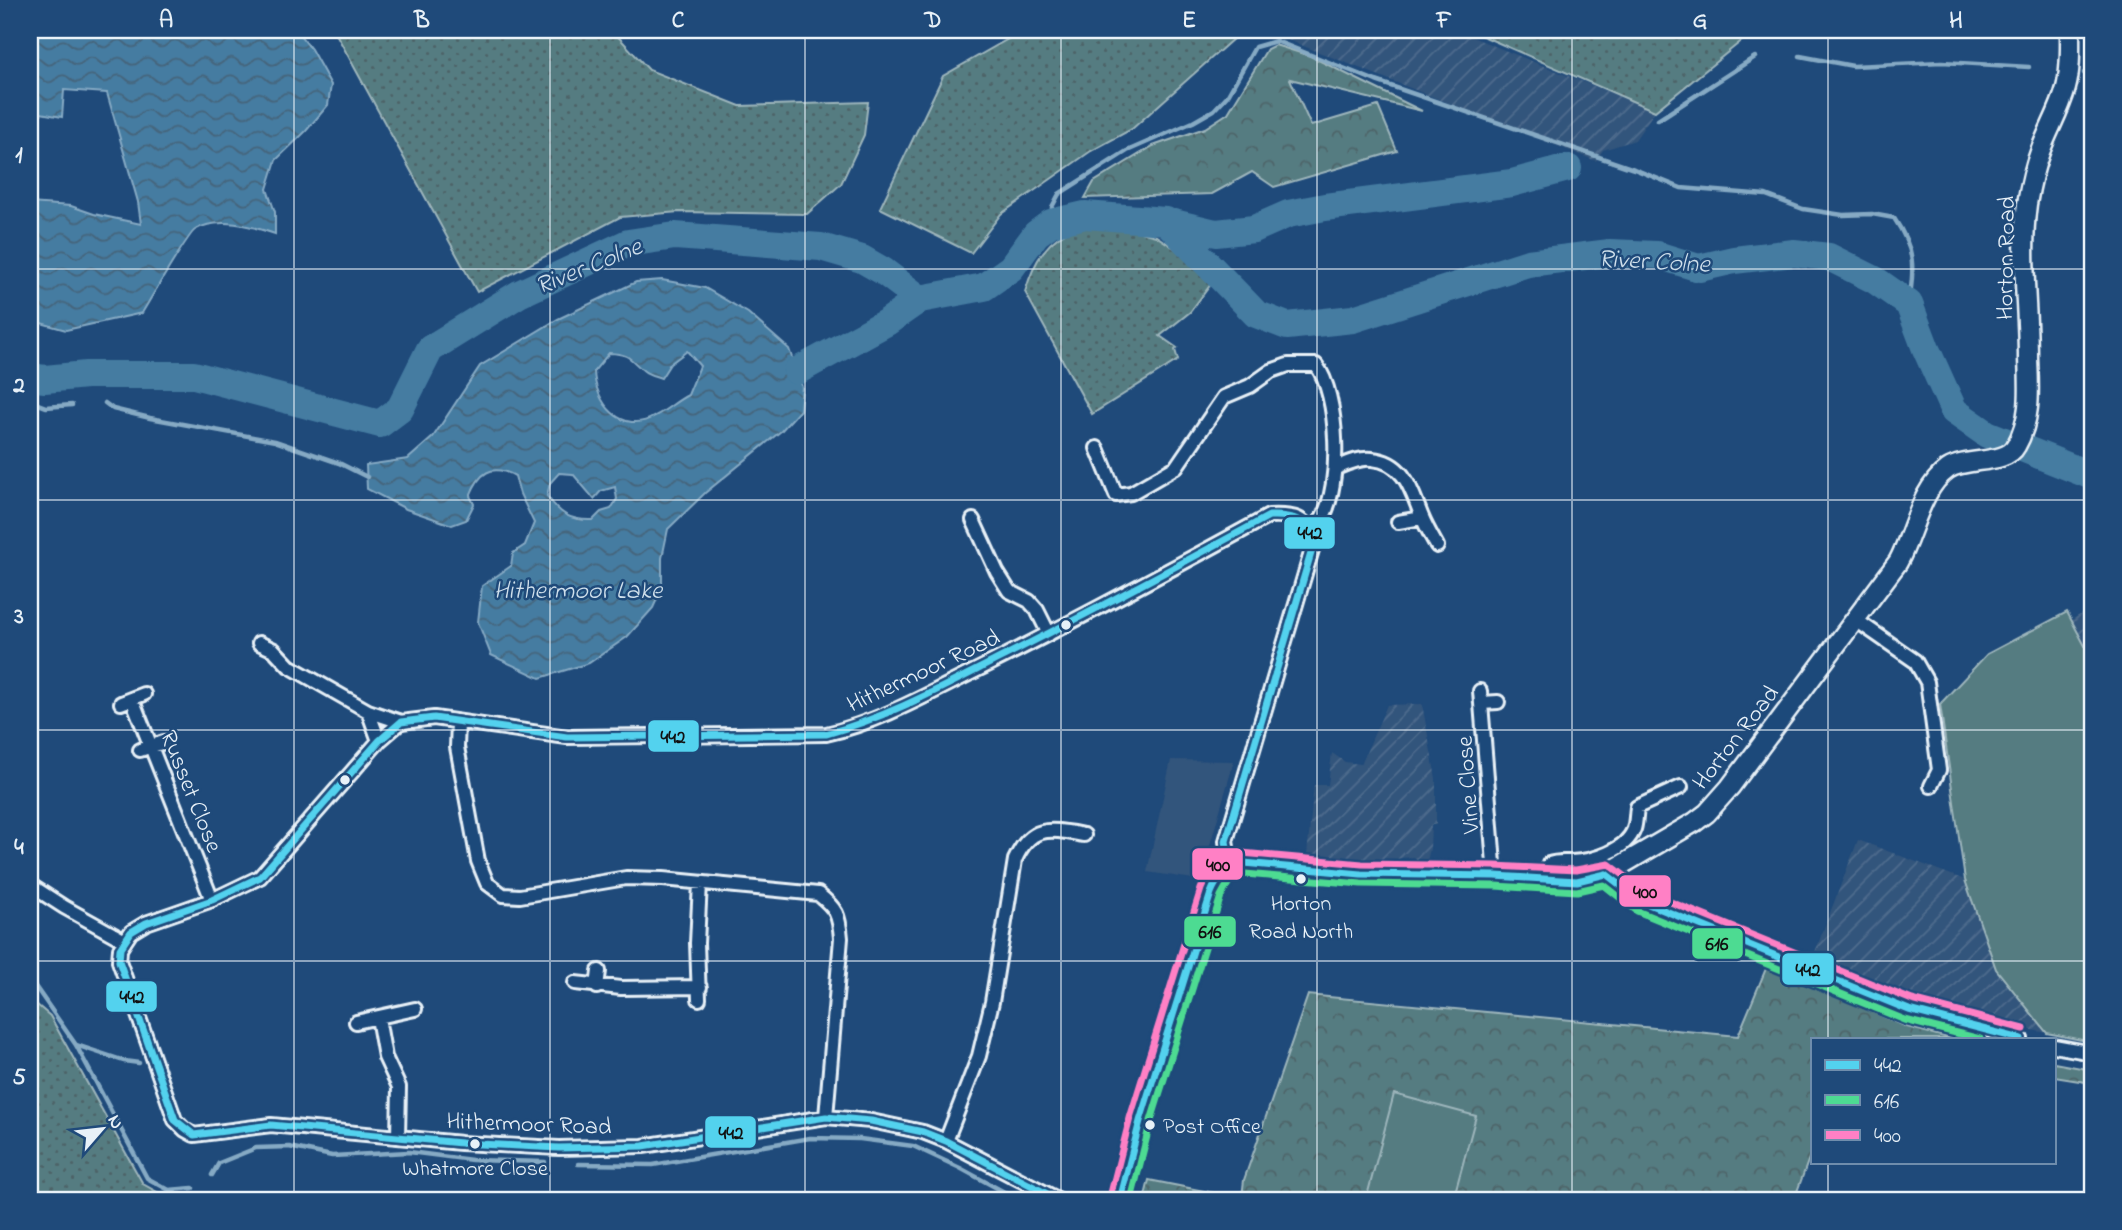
<svg xmlns="http://www.w3.org/2000/svg" width="2122" height="1230" font-family="'Indie Flower',sans-serif">
  <style>
    .built { fill: #32547b }
    .industrial { fill: url(#industrial-furrows) }
    .grass { fill: url(#grass-dots); stroke: #9eb6bc; stroke-width: 2 }
    .forest { fill: url(#forest-crowns); stroke: #9eb6bc; stroke-width: 2 }
    .garden { fill: #547b81; stroke: #9eb6bc; stroke-width: 2 }
    .water { fill: url(#water-waves); stroke: #86aac4; stroke-width: 2; fill-rule: evenodd }
    .lines { fill: none; stroke-linecap: round; stroke-linejoin: round }
    .stream { stroke: #86aac4; stroke-width: 4.5 }
    .river { stroke: #447ba1; stroke-width: 28 }
    .street-casing { stroke: #e8f1f8; stroke-width: 18 }
    .secondary-casing { stroke: #e8f1f8; stroke-width: 23 }
    .street { stroke: #1f4a7a; stroke-width: 12 }
    .secondary { stroke: #1f4a7a; stroke-width: 18 }
    .bus-1-casing { stroke: #1f4a7a; stroke-width: 12 }
    .bus-2-casing { stroke: #1f4a7a; stroke-width: 12 }
    .bus-3-casing { stroke: #1f4a7a; stroke-width: 12 }
    .bus-1 { stroke: #53d2ee; stroke-width: 7 }
    .bus-2 { stroke: #4ddb92; stroke-width: 7 }
    .bus-3 { stroke: #ff80c5; stroke-width: 7 }
    .grid { fill: none; stroke: #e8f1f8; stroke-width: 2; stroke-opacity: 0.55 }
    .bus-dot { fill: #e8f1f8; stroke: #1f4a7a; stroke-width: 2.5 }
    .labels { text-anchor: middle; stroke-width: 5; stroke-linejoin: round; paint-order: stroke }
    .bus-label { font-size: 22px; fill: #e8f1f8; stroke: #1f4a7a }
    .street-label { font-size: 24px; fill: #e8f1f8; stroke: #1f4a7a }
    .water-label { font-size: 26px; font-style: italic; fill: #cfdfeb; stroke: #1f4a7a }
    .line-badge { stroke: #1f4a7a; stroke-width: 2.5 }
    .pale-badge-label { font-size: 19px; text-anchor: middle; font-weight: bold; fill: #111 }
    .neatline { fill: none; stroke: #e8f1f8; stroke-width: 2.5 }
    .grid-label { font-size: 23px; text-anchor: middle; font-weight: bold; fill: #e8f1f8 }
  </style>
  <defs>
    <pattern id="industrial-furrows" width="10" height="10" patternUnits="userSpaceOnUse" patternTransform="scale(1.75)"><rect width="10" height="10" fill="#32547b"/><path d="M-1 1l2-2M0 10L10 0M9 11l2-2" fill="none" stroke="#506d8e"/></pattern>
    <pattern id="grass-dots" width="8" height="8" patternUnits="userSpaceOnUse" patternTransform="scale(1.75)"><rect width="8" height="8" fill="#547b81"/><path d="M2 2h.1M6 6h.1" fill="none" stroke="#4e6468" stroke-width="1.8" stroke-linecap="round"/></pattern>
    <pattern id="forest-crowns" width="20" height="18" patternUnits="userSpaceOnUse" patternTransform="scale(1.75)"><rect width="20" height="18" fill="#547b81"/><path d="M2 6a3 3 0 1 1 6 0M12 15a3 3 0 1 1 6 0" fill="none" stroke="#4e6468"/></pattern>
    <pattern id="water-waves" width="16" height="10" patternUnits="userSpaceOnUse" patternTransform="scale(1.75)"><rect width="16" height="10" fill="#447ba1"/><path d="M0 5q4-4 8 0t8 0" fill="none" stroke="#45647a"/></pattern>
  </defs>
  <rect width="100%" height="100%" fill="#1f4a7a"/>
  <filter id="ink" filterUnits="userSpaceOnUse"><feTurbulence type="fractalNoise" baseFrequency=".0143" numOctaves="2"/><feDisplacementMap in="SourceGraphic" scale="14" xChannelSelector="R" yChannelSelector="G"/><feConvolveMatrix kernelMatrix="1 2 1 2 8 2 1 2 1" color-interpolation-filters="sRGB"/></filter>
  <g filter="url(#ink)">
    <!-- built -->
    <path class="built" d="M1171,760L1234,761L1200,880L1147,872Z"/>
    <!-- industrial -->
    <path class="industrial" d="M1282,30H1455L1655,111L1635,140L1603,150L1596,161L1278,36Z
      M2092,608V659L2071,620Z
      M1422,704L1436,778V825H1431L1430,849L1426,865L1422,864L1414,857L1401,858L1391,863L1307,855L1314,785H1328L1332,753L1345,762L1361,764L1387,705Z
      M1858,840L1965,880L1996,969L2047,1033L1977,1019L1894,994L1813,957Z"/>
    <!-- grass -->
    <path class="grass" d="M334,30H612L649,70L740,106L868,102L864,135L841,184L807,214L679,212L620,217L477,292Z
      M1024,30H1243L1132,129L1091,151L1001,214L971,253L880,208L943,76Z
      M1469,30H1744L1749,35L1655,111Z
      M1117,226L1156,236L1217,276L1190,312L1160,336L1177,348L1175,350L1178,360L1092,414L1025,292C1034,262 1046,238 1078,227C1089,224 1105,226 1117,226Z
      M30,999L50,1016L143,1184L168,1198L190,1195L192,1200H30Z"/>
    <!-- forest -->
    <path class="forest" d="M1275,45L1310,56L1422,111L1290,79L1311,126L1378,106L1397,151L1274,187L1252,172L1212,194L1085,198L1094,182L1153,146L1205,128L1228,113L1267,49Z
      M1767,966L1907,1027L1952,1039H1812V1150L1794,1200H1251L1242,1197L1244,1180L1308,995L1738,1036Z
      M2054,1063L2092,1070V1083L2054,1077Z
      M1149,1180L1239,1198L1238,1200H1144Z"/>
    <!-- garden -->
    <path class="garden" d="M2067,612L2092,659V1042L2047,1033L1996,969L1965,880L1940,704L1987,654Z
      M1394,1094L1476,1116L1453,1200H1366Z"/>
    <!-- water -->
    <path class="water" d="M30,30H296L311,49L331,85L328,105L306,131L276,160L267,189L275,212V234C252,226 218,216 195,230C188,234 150,300 142,313L66,330L30,320V203L71,206L94,214L141,224L138,202L107,93L64,90L62,117L30,111Z
      M662,280L705,288L748,313L789,349L802,387L800,410L781,431L705,493L668,529L662,558V588L653,608L627,637L589,663L540,678L491,655L478,622L482,586L511,566L513,553L525,545L534,523L520,494L515,476C491,463 479,473 470,496L474,504L466,520L452,525L406,509L367,489L366,465L408,459L433,437L480,366L558,319L636,282ZM687,351L700,366L688,395C676,401 667,410 655,416C622,436 595,403 594,371L609,353C631,354 629,359 644,371C649,375 656,376 661,378L670,364ZM559,473L573,474L594,499L601,491L615,487L617,499L611,509L601,512L593,520C570,521 560,514 547,496L550,483Z"/>
    <g class="lines">
      <!-- stream -->
      <path class="stream" d="M1800,56L1853,66L1942,62L2029,67
        M2084,73H2092
        M1658,120L1755,57
        M1051,223L1052,207L1059,194L1127,151L1193,122L1214,110L1228,95L1255,47L1276,41L1376,81L1634,169L1681,188L1766,195L1803,209L1843,215L1872,214L1894,218C1916,251 1914,266 1909,304
        M30,401L46,407L72,405
        M105,403L113,409L150,418L275,441L339,463L367,477
        M30,979L76,1045L147,1178L169,1190L193,1188
        M76,1045L124,1061L139,1063
        M578,1164L653,1165L810,1138L860,1139L913,1146L960,1168L1019,1200
        M212,1175L219,1163L256,1148L289,1147L332,1156L409,1152L472,1160L545,1162"/>
      <!-- river -->
      <path class="river" d="M1166,221L1256,314L1287,326L1353,319L1528,263L1610,253L1657,255L1699,268L1734,260L1794,253L1829,257L1875,280L1909,304L1926,349L1954,411L1987,434L2092,476
        M797,371L887,322L920,299L984,287L1011,268L1036,234L1051,223L1085,215L1166,221L1216,233L1254,229L1288,214L1325,207L1512,183L1568,168
        M30,377L45,379L86,375H194L380,424L400,409L430,349L519,294L628,243L675,236L821,247L862,259L883,271L920,299"/>
      <defs>
        <path id="street" d="M1097,448L1116,495L1131,493L1176,467L1224,397L1250,386L1271,371L1288,365H1316C1339,394 1342,486 1322,518C1319,522 1315,526 1311,530
          M1336,468C1346,464 1360,457 1372,459C1406,462 1412,493 1422,517C1426,527 1432,537 1437,546
          M973,520L997,572L1009,591L1029,601L1037,610L1049,634
          M1398,522L1422,518
          M1856,620L1915,661L1927,682L1939,770L1931,786
          M259,643L274,650L289,666L368,711L401,722
          M1480,691L1495,876
          M132,699L212,900
          M121,703L144,694
          M1482,703L1498,702
          M368,711L379,741
          M458,723L457,747L478,861L487,883L503,895L520,896L626,878L663,879L818,894C837,909 839,915 841,938L826,1117
          M140,750L164,742
          M1606,874L1641,901L1909,1010L2021,1039
          M1546,880L1549,864C1557,861 1563,862 1571,862C1592,861 1626,851 1634,829C1636,823 1636,814 1637,807L1681,787
          M30,885L64,907L125,941
          M575,983L621,988L700,987
          M597,987L599,971
          M699,999L697,943L700,883
          M378,1018L385,1057L399,1087L398,1137
          M356,1022L415,1009
          M2054,1046L2092,1053
          M946,1141L979,1056L992,1002L1015,860C1031,824 1050,829 1084,835
          M1059,1200L946,1141L923,1132L871,1121L826,1117L643,1146L559,1148L461,1143L271,1125L194,1135L185,1130L175,1120L119,961L120,949L125,941L131,932L146,923L212,900L260,877L379,741L401,722L434,718L567,737L826,734C880,722 928,694 977,670C1076,621 1172,569 1269,516C1293,515 1308,516 1314,543L1226,841L1230,866"/>
        <path id="secondary" d="M1120,1200L1140,1121L1211,893C1218,874 1224,867 1244,863L1361,874L1495,876L1577,881L1606,874L1695,822L1707,813L1730,787L1898,562C1914,533 1920,489 1948,469C1967,457 2006,465 2016,446C2032,418 2029,388 2028,358C2028,306 2020,255 2027,204C2030,186 2034,168 2040,152C2048,130 2060,110 2066,88C2071,69 2070,49 2070,30"/>
      </defs>
      <!-- street casing -->
      <use href="#street" class="street-casing"/>
      <!-- secondary casing -->
      <use href="#secondary" class="secondary-casing"/>
      <!-- street -->
      <use href="#street" class="street"/>
      <!-- secondary -->
      <use href="#secondary" class="secondary"/>
      <defs>
        <path id="bus-1" d="M1606,874L1641,901L1909,1010L2021,1039
          M1059,1200L946,1141L923,1132L871,1121L826,1117L643,1146L559,1148L461,1143L271,1125L194,1135L175,1120L119,961L120,949L131,932L146,923L212,900L260,877L379,741L401,722L434,718L567,737L826,734C886,718 941,688 996,660C1088,614 1179,565 1269,516C1293,515 1307,519 1314,543L1226,841L1230,866
          M1120,1200L1140,1121L1211,893C1218,876 1226,867 1244,863L1361,874L1495,876L1577,881L1606,874"/>
        <path id="bus-2" d="M1131,1200L1150,1124L1221,896L1230,880L1245,874L1361,884L1495,886L1577,891L1604,885L1637,911L1905,1020L1980,1039"/>
        <path id="bus-3" d="M1110,1197L1130,1118L1201,889C1209,869 1220,858 1242,853L1362,864L1495,866L1576,870L1609,864L1646,892L1912,1000L2024,1029"/>
      </defs>
      <!-- bus-1 casing -->
      <use href="#bus-1" class="bus-1-casing"/>
      <!-- bus-2 casing -->
      <use href="#bus-2" class="bus-2-casing"/>
      <!-- bus-3 casing -->
      <use href="#bus-3" class="bus-3-casing"/>
      <!-- bus-1 -->
      <use href="#bus-1" class="bus-1"/>
      <!-- bus-2 -->
      <use href="#bus-2" class="bus-2"/>
      <!-- bus-3 -->
      <use href="#bus-3" class="bus-3"/>
    </g>
  </g>
  <!-- grid -->
  <path class="grid" d="M294,30V1200M550,30V1200M805,30V1200M1061,30V1200M1317,30V1200M1572,30V1200M1828,30V1039M30,269H2092M30,500H2092M30,730H2092M30,961H2092M1828,1162V1200"/>
  <!-- markers -->
  <g class="bus-dot">
    <circle cx="1066" cy="625" r="6"/>
    <circle cx="345" cy="780" r="6"/>
    <circle cx="1301" cy="879" r="6"/>
    <circle cx="1150" cy="1125" r="6"/>
    <circle cx="475" cy="1144" r="6"/>
  </g>
  <g class="labels">
    <!-- bus labels -->
    <g class="bus-label">
      <text x="1301" y="910">Horton<tspan x="1301" dy="28">Road North</tspan></text>
      <text x="1163" y="1133" text-anchor="start">Post Office</text>
      <text x="475" y="1175">Whatmore Close</text>
    </g>
    <!-- street labels -->
    <g class="street-label">
      <text transform="translate(2005 258) rotate(-89)" y="8">Horton Road</text>
      <text transform="translate(923 670) rotate(-25)" y="8">Hithermoor Road</text>
      <text transform="translate(1735 737) rotate(-52)" y="8">Horton Road</text>
      <text transform="translate(1467 785) rotate(-94)" y="8">Vine Close</text>
      <text transform="translate(192 791) rotate(68)" y="8">Russet Close</text>
      <text transform="translate(529 1123) rotate(2)" y="8">Hithermoor Road</text>
    </g>
    <!-- water labels -->
    <g class="water-label">
      <text transform="translate(1654 260) rotate(3)" y="9">River Colne</text>
      <text transform="translate(588 265) rotate(-22)" y="9">River Colne</text>
      <text x="578" y="598">Hithermoor Lake</text>
    </g>
  </g>
  <g class="line-badge">
    <rect x="1283" y="516" width="53" height="34" rx="7" fill="#53d2ee"/>
    <rect x="647" y="719" width="53" height="34" rx="7" fill="#53d2ee"/>
    <rect x="1191" y="847" width="53" height="34" rx="7" fill="#ff80c5"/>
    <rect x="1618" y="874" width="54" height="34" rx="7" fill="#ff80c5"/>
    <rect x="1183" y="915" width="54" height="33" rx="7" fill="#4ddb92"/>
    <rect x="1691" y="927" width="53" height="33" rx="7" fill="#4ddb92"/>
    <rect x="1781" y="952" width="54" height="34" rx="7" fill="#53d2ee"/>
    <rect x="105" y="980" width="53" height="33" rx="7" fill="#53d2ee"/>
    <rect x="704" y="1115" width="53" height="34" rx="7" fill="#53d2ee"/>
  </g>
  <g class="pale-badge-label">
    <text x="1310" y="539">442</text>
    <text x="673" y="743">442</text>
    <text x="1218" y="871">400</text>
    <text x="1645" y="898">400</text>
    <text x="1210" y="938">616</text>
    <text x="1717" y="950">616</text>
    <text x="1808" y="976">442</text>
    <text x="132" y="1003">442</text>
    <text x="731" y="1139">442</text>
  </g>
  <!-- margin -->
  <rect width="2122" height="1230" fill="none" stroke="#1f4a7a" stroke-width="77"/>
  <!-- legend -->
  <rect x="1811" y="1038" width="245" height="126" fill="#1f4a7a" stroke="#6f8dac" stroke-width="2"/>
  <rect x="1825" y="1060" width="35" height="10" fill="#53d2ee" stroke="#6f8dac" stroke-width="2"/>
  <text x="1874" y="1072" font-size="21" fill="#e8f1f8">442</text>
  <rect x="1825" y="1095" width="35" height="10" fill="#4ddb92" stroke="#6f8dac" stroke-width="2"/>
  <text x="1874" y="1108" font-size="21" fill="#e8f1f8">616</text>
  <rect x="1825" y="1130" width="35" height="10" fill="#ff80c5" stroke="#6f8dac" stroke-width="2"/>
  <text x="1874" y="1142" font-size="21" fill="#e8f1f8">400</text>
  <!-- north arrow -->
  <g transform="translate(102 1129) rotate(62)" stroke="#1f4a7a" stroke-width="5" paint-order="stroke">
  <path d="M0-5L12 26L0 18L-12 26Z" fill="#e8f1f8"/>
  <text y="-10" font-size="19" font-weight="bold" text-anchor="middle" fill="#e8f1f8">N</text>
  </g>
  <rect x="38" y="38" width="2046" height="1154" class="neatline"/>
  <g class="grid-label">
    <text x="166" y="27">A</text>
    <text x="422" y="27">B</text>
    <text x="678" y="27">C</text>
    <text x="933" y="27">D</text>
    <text x="1189" y="27">E</text>
    <text x="1444" y="27">F</text>
    <text x="1700" y="27">G</text>
    <text x="1956" y="27">H</text>
    <text x="19" y="162">1</text>
    <text x="19" y="392">2</text>
    <text x="19" y="623">3</text>
    <text x="19" y="854">4</text>
    <text x="19" y="1084">5</text>
  </g>
</svg>
